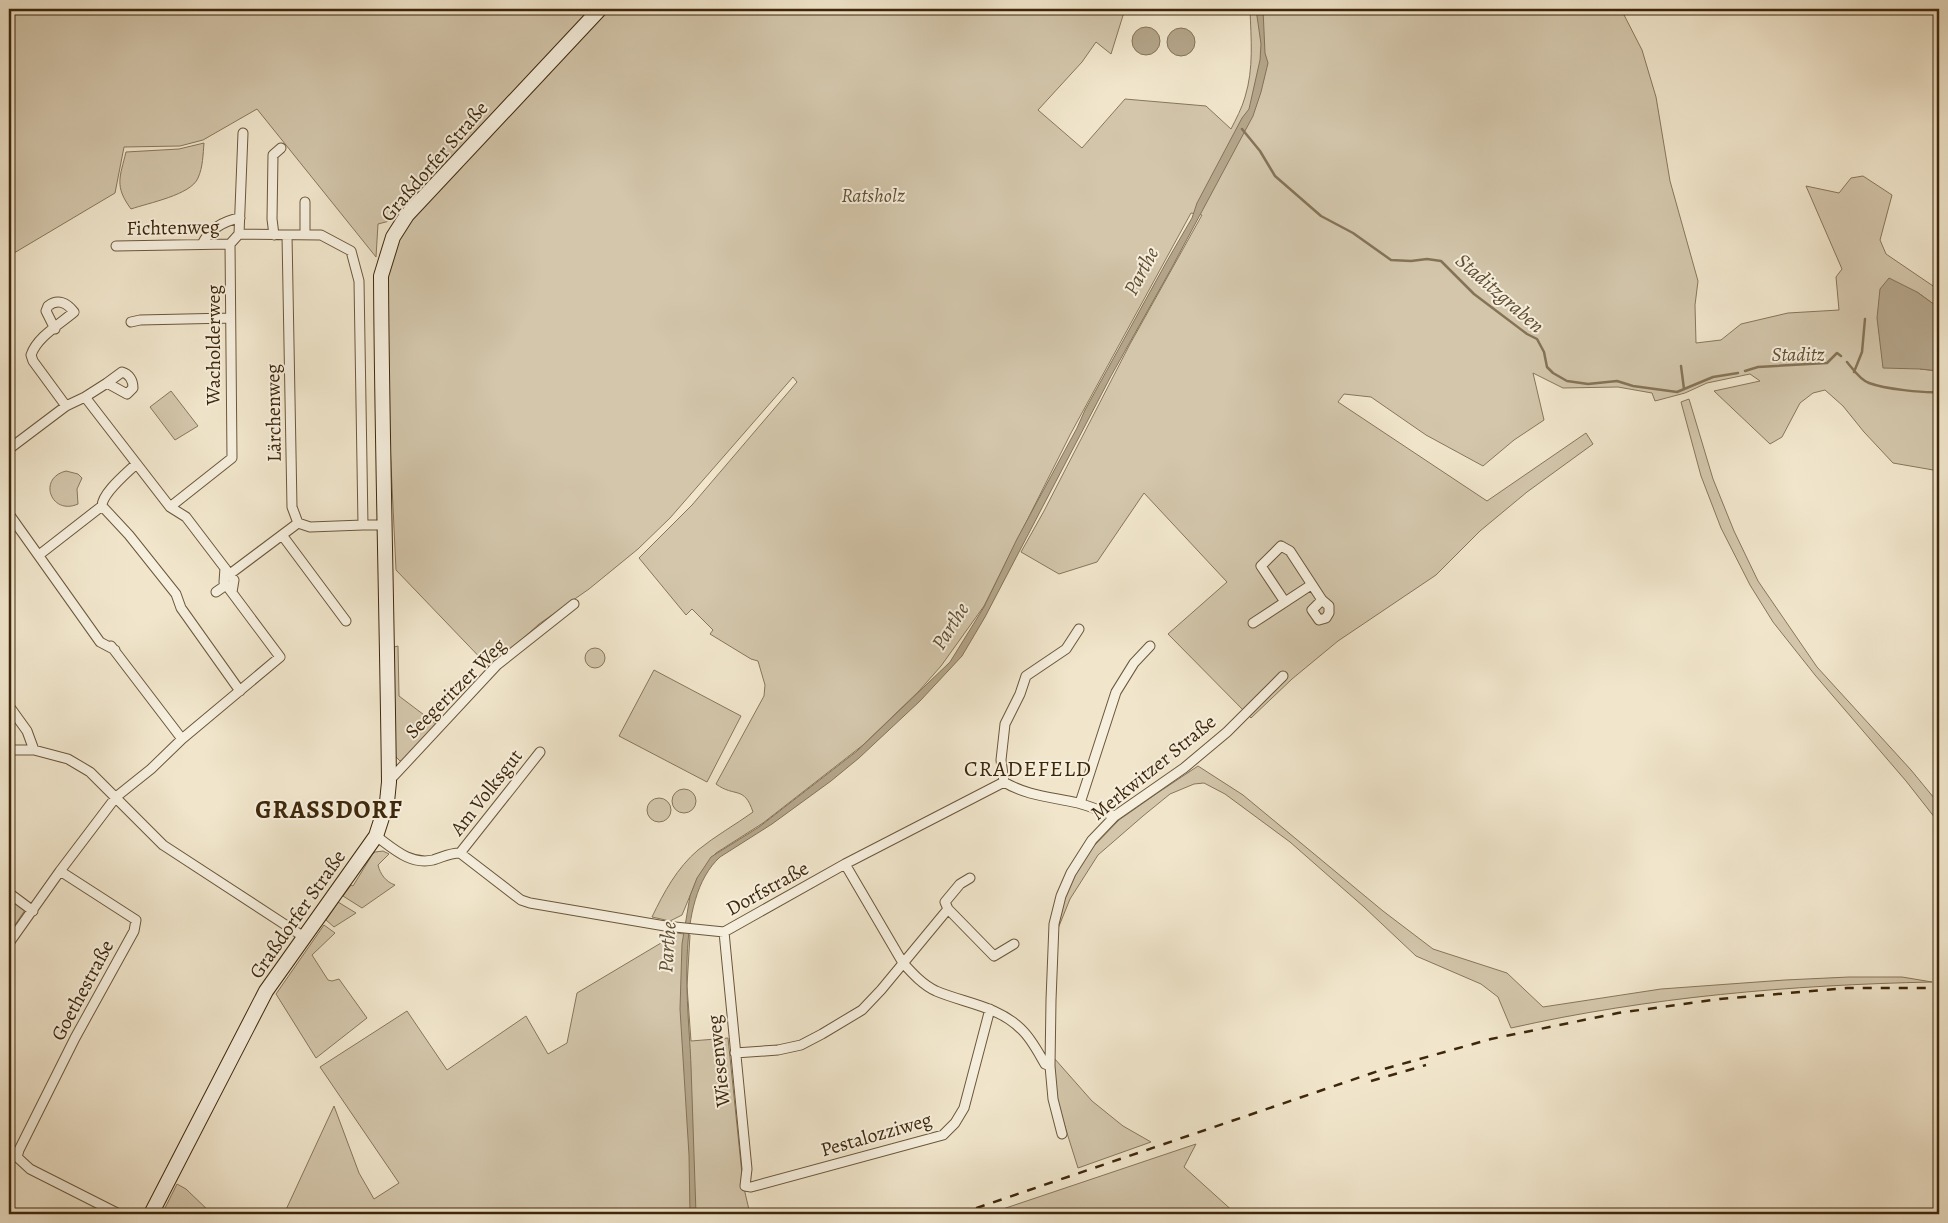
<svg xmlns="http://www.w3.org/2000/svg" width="1948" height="1223" font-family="Alegreya,serif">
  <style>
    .green { fill: #d3c6ab; stroke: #88765a }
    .water { fill: #b4a58a; stroke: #857357 }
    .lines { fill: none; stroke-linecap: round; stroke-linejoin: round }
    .stream { stroke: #857357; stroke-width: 2.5 }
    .street-casing { stroke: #6b573a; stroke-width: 11 }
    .secondary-casing { stroke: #3e270a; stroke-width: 16 }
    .street { stroke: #f6efde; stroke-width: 9 }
    .secondary { stroke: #f6efde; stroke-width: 14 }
    .rail { stroke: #3e270a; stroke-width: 2.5; stroke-dasharray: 9 9; stroke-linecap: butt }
    .labels { text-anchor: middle; stroke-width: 4; stroke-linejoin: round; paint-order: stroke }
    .street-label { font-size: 20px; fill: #3e270a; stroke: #f6efde }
    .park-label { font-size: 20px; font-style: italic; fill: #634f32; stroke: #f6efde }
    .water-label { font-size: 21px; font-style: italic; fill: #614d30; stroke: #f6efde }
    .quarter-label { font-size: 22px; letter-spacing: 1px; fill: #3e270a; stroke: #f6efde }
    .district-label { font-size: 25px; font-weight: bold; letter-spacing: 1px; fill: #3e270a; stroke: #f6efde }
  </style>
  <rect width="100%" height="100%" fill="#f1e6cc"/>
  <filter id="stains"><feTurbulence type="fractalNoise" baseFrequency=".004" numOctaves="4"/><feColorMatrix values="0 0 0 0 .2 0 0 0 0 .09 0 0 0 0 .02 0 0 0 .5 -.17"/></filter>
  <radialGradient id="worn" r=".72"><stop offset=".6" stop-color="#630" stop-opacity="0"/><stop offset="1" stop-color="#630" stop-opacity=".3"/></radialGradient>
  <!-- green -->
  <path class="green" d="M9,9H1125L1111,54L1096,42L1082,62L1038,110L1082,148L1125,99L1206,106L1231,129C1236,119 1242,108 1245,97C1254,68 1251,39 1250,9H1621L1642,50L1656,97L1670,181L1698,281L1695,305L1696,343L1721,340L1741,324L1788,313L1839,310L1836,277L1842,269L1806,186L1839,193L1851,178L1863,176L1892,195L1880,240L1886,254L1939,290V308L1917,292L1877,318L1920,369L1939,371V471L1893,463L1864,432L1843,406L1825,390L1813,393L1800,403L1782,437L1770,444L1714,391L1760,381L1750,374L1707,383L1685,393L1655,401L1652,393L1618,387L1563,388L1533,373L1544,420L1514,440L1483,466L1426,435L1371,397L1344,394L1338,402L1487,501L1586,433L1593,444L1527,492L1480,531L1436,575L1338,641L1292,679L1251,718L1168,634L1227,582L1144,493L1097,562L1059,574L1021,552L1044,511L1130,344L1202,215L1191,213L1071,433L984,606L941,666L919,691L863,745L763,823L716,853L697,879L682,915L670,921L652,917C664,892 677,868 698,850C715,836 735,825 753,812C744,785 735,798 716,784L764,696L765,685L758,661L751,659L710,634L713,630L692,609L686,615L639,558L692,505L797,382L793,377L670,518L638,549L589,589L539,624L490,668L396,570L386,358L385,288L391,256L408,221L516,89L401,218L378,224L376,257L257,109L203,140L180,146L124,147L115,193L9,256Z
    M204,143C203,154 203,167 198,178C191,195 148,203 131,209C114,186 120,177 126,152L179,149Z
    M171,391L198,426L175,440L150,407Z
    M1689,399L1713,479L1734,531L1758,581L1817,667L1911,770L1939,804V823L1906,781L1815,675L1773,622L1750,585L1721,528L1701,476L1681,402Z
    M66,471L78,474L82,478L77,489L78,504C51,516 37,478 66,471Z
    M398,646L399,696L436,724L402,761H400L395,756L394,647Z
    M585 658a10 10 0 1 1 20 0a10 10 0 1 1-20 0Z
    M654,670L741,716L707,782L619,736Z
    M1198,766L1243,795L1383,911L1433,949L1507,973L1543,1007L1661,989L1785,980L1849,977H1902L1932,982C1791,985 1649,997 1511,1028L1498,997L1481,984L1416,956L1364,907L1290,842L1225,794L1204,783L1194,784L1170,794L1143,816L1098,855L1070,899L1057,931L1067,885L1091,849L1119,820L1159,792Z
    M672 801a12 12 0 1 1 24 0a12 12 0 1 1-24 0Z
    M647 810a12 12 0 1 1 24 0a12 12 0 1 1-24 0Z
    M383,851L389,854L378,865C380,874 386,882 395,885L362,908L343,896L351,885L353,886L372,855L375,852Z
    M9,898L25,910L9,934Z
    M338,902L356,913L334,927L326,920Z
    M324,925L335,933L312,955L328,980L332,981L339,979L367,1018L316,1058L276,994Z
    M671,932L690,935L687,986L691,1041L728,1038L743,1184L750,1214H284L334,1106L359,1173L374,1199L399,1183L320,1067L407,1011L447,1070L526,1016L548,1054L567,1043L577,993L666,940Z
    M1054,1058L1092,1101L1123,1126L1151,1142L1078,1168L1056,1098Z
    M1196,1144L1184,1167L1236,1214H988Z
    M177,1184L186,1189L212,1214H162Z"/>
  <!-- water -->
  <path class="water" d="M1256,9H1263L1265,53L1268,63L1261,92L1253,116L1171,269L1111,376L985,617L962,656L920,701L859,758L831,781L772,824L720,857C673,900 689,1008 691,1066C693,1115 694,1165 696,1214H690L689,1155L680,1009L682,944L690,896L697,878L711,857L759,827L857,751L950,662L984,607L1017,539L1077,428L1085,410L1167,261L1192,218L1197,203L1242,118L1249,109L1260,60L1261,44Z
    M1132 41a14 14 0 1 1 28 0a14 14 0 1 1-28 0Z
    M1167 42a14 14 0 1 1 28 0a14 14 0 1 1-28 0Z
    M1889,278L1917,292L1939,308V371L1920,369L1883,368L1877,318L1880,289Z"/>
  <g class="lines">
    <!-- stream -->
    <path class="stream" d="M1242,129L1260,151L1275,176L1321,216L1353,233L1391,260L1411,261L1427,259L1441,261L1474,294L1527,334L1537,339L1544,352L1547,367L1553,373L1567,381L1588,384L1617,381L1633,386L1677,392L1713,377L1738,373
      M1847,362C1853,369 1860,380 1869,383C1885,389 1923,393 1939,392
      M1681,366L1684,389
      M1745,371L1758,367L1827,363L1837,353L1841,356
      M1854,372L1862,352L1865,319"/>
    <defs>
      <path id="street" d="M305,202V235
        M239,234L321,235L351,251L359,281L363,525H384
        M239,234L243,133
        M274,235L272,219L273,155L281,148
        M287,235L292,507L298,523
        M202,244C210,229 223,221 240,218
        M116,246L230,244
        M131,322L140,320L230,318
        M55,329L46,311L48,306C58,298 67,303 74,312C60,324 37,337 31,355L33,361L66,406
        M85,397L107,383L127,394L133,388C133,380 129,374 122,372L107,383
        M9,449L66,406L85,397L170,507L186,517L234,580L232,592
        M102,506L129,535L176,594L181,608L240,691
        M170,507L232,458L230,244L239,234
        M9,514L100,642L115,650
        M298,523L310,527L363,525
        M282,535L346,621
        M39,555L102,506C102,493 127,473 136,464
        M226,577L298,523
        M216,592L226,585
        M1285,602L1261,566L1281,546L1290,551L1322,600L1329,606V613L1326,618L1319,620L1312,610L1322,600
        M1253,623L1311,585
        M111,646L182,739
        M9,706L27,731L34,750
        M9,750H34L68,759L90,772L163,845L304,937
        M389,781L497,665L574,604
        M1004,782L1001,760L1005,724L1020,694L1026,676L1066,649L1079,629
        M1004,782C1027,796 1052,797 1078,803C1090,806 1103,812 1115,816
        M1080,803L1116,692L1134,663L1150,646
        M376,836C394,849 410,865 433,860C443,857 449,853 460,853L521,900L530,903L665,926L724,932L845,864L1004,782
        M460,853L540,752
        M845,864L903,963C913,974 923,985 936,991C964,1003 998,1006 1021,1029C1031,1038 1038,1052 1045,1064L1050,1066
        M60,871L136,920L134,931L75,1038L19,1150L17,1157L30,1169L119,1214
        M970,878L960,884L945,902L948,909L994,956L1014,944
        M9,893L33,911
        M724,932L747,1169L745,1186L751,1187L943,1135L955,1123L964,1108L990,1009
        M9,943L60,871L116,797L151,769L182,739L280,657L224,582L225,568
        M735,1053L778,1050L801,1045L822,1034L862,1010L881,990L948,909
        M1062,1134L1053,1099L1050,1066L1051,1000L1054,924L1061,896L1071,873L1092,840L1115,816L1184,768L1227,732L1283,676"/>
      <path id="secondary" d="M151,1214L266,991L376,836L387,802L389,782C387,613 382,444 381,276L393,237L407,215L600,9"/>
    </defs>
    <!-- street casing -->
    <use href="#street" class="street-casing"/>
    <!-- secondary casing -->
    <use href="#secondary" class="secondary-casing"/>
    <!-- street -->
    <use href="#street" class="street"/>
    <!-- secondary -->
    <use href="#secondary" class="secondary"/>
    <!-- rail -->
    <path class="rail" d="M1371,1081L1426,1065
      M959,1214L1384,1069L1491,1039L1618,1013L1720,999L1847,988H1939"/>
  </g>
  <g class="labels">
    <!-- street labels -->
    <g class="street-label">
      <text transform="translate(434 161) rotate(-49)" y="7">Graßdorfer Straße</text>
      <text transform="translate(173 227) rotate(-1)" y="7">Fichtenweg</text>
      <text transform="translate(213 345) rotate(-90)" y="7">Wacholderweg</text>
      <text transform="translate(273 413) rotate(-91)" y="7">Lärchenweg</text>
      <text transform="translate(455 688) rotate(-45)" y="7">Seegeritzer Weg</text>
      <text transform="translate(1153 767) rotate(-39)" y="7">Merkwitzer Straße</text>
      <text transform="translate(486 792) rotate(-52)" y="7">Am Volksgut</text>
      <text transform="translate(767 888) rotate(-29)" y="7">Dorfstraße</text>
      <text transform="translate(297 914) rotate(-55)" y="7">Graßdorfer Straße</text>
      <text transform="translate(82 990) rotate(-62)" y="7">Goethestraße</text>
      <text transform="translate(718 1061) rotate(-96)" y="7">Wiesenweg</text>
      <text transform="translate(876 1134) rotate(-16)" y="7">Pestalozziweg</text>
    </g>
    <!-- park labels -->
    <g class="park-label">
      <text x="873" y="202">Ratsholz</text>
      <text x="1798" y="361">Staditz</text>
    </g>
    <!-- water labels -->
    <g class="water-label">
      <text transform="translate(1141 271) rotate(-62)" y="7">Parthe</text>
      <text transform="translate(1500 293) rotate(41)" y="7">Staditzgraben</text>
      <text transform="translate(950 626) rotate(-58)" y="7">Parthe</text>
      <text transform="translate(667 947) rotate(-86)" y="7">Parthe</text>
    </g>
    <!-- quarter labels -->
    <g class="quarter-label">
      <text x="1028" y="776">CRADEFELD</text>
    </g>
    <!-- district labels -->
    <g class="district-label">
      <text x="329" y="818">GRASSDORF</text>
    </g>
  </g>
  <!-- margin -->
  <rect width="1948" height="1223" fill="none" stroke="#f1e6cc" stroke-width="30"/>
  <rect x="10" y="10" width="1928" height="1203" fill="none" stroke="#3e270a" stroke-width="2.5"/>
  <rect x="15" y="15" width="1918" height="1193" fill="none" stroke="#3e270a"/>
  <rect width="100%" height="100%" filter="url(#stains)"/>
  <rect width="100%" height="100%" fill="url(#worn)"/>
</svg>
